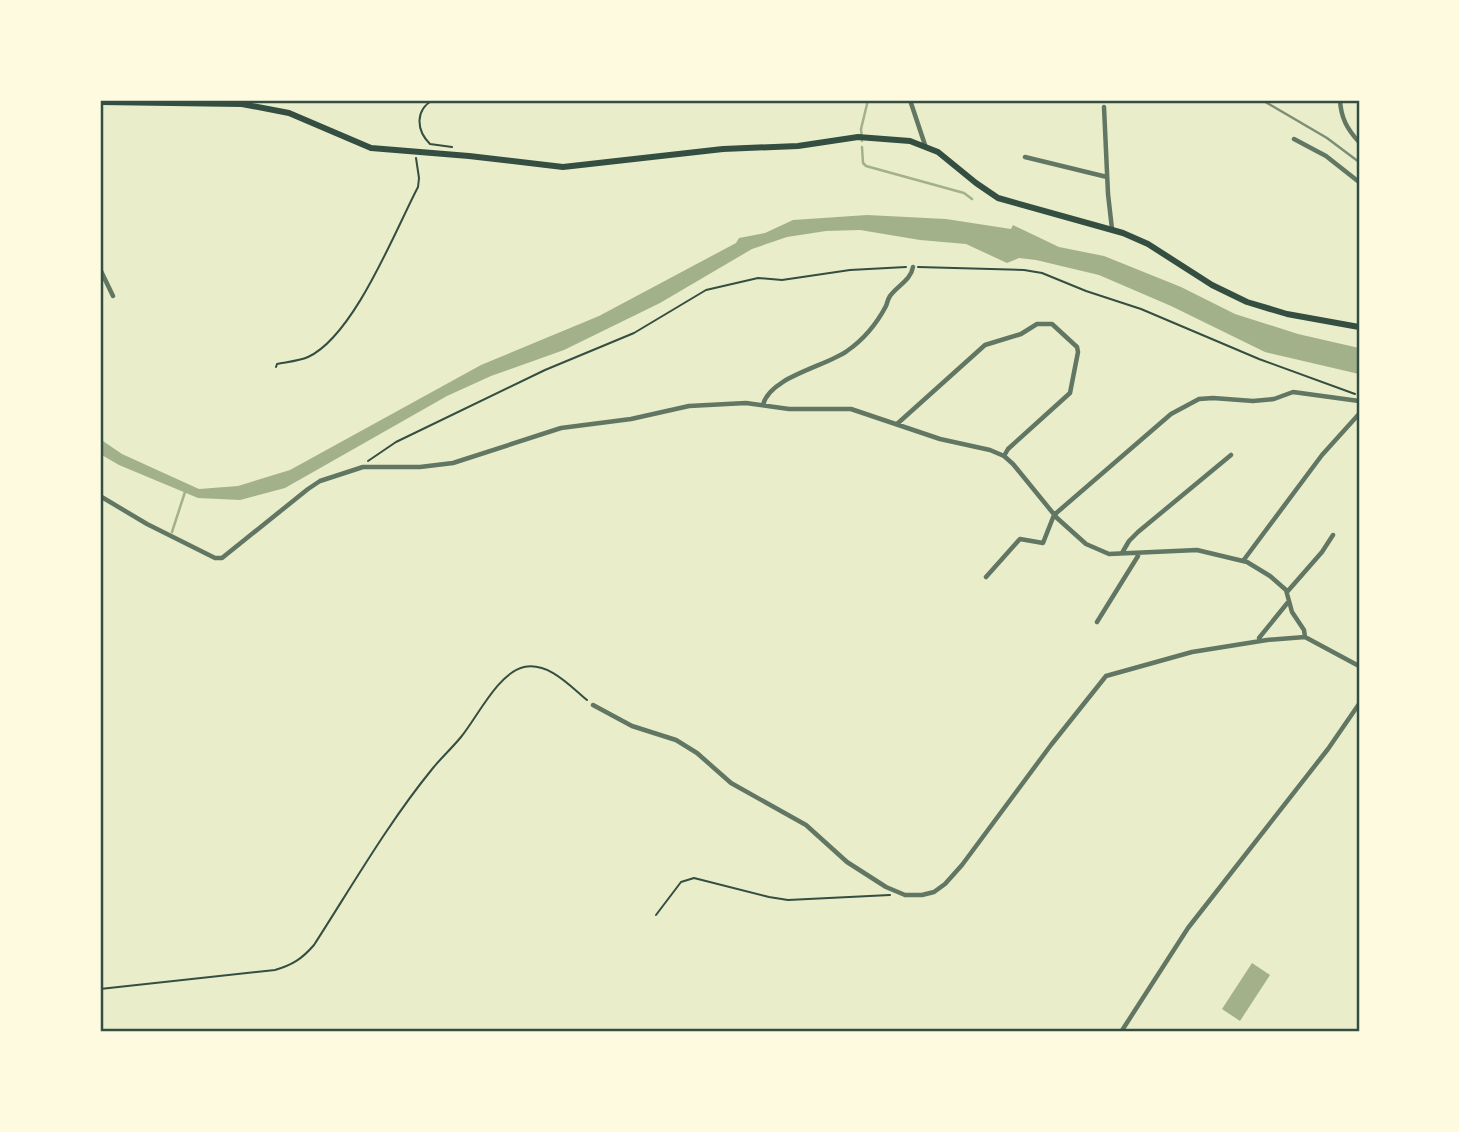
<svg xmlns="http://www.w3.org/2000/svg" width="1459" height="1132" font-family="Commissioner,sans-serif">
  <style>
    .water { fill: #a3b18a }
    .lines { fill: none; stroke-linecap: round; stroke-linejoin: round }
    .stream { stroke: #a3b18a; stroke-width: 2.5 }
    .path { stroke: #344e41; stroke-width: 2 }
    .minor { stroke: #617663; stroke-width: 4.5 }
    .secondary { stroke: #344e41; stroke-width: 6 }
    .rail { stroke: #7c8e77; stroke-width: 2.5 }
    .neatline { fill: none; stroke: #344e41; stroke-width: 2.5 }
  </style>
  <rect width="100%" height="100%" fill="#e9edc9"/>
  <!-- water -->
  <path class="water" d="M867,215L946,219L1011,229L1013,225L1059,247L1104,256L1181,287L1235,314L1298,334L1359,348V374L1265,352L1171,306L1099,275L1036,260L1019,258L1007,263L966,244L920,240L860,230L826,231L787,237L752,249L660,303L564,350L491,376L447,396L285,488L240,500L198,498L119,465L100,454V439L122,454L199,489L238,486L290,470L481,365L599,316L736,243L739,238L765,233L793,220Z
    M1252,963L1270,975L1240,1021L1222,1009Z"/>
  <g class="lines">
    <!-- stream -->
    <path class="stream" d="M862,141L861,129L868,100
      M862,147L863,163L866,166L964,193L972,199
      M172,532L185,492"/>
    <!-- path -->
    <path class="path" d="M433,100C415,110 416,130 430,144L452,147
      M918,267L1024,270L1042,273L1086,291L1141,309L1259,359L1355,394
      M276,367L277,364C287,362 299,361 308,357C354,336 395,231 418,187L419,178L416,158
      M368,461L396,442L545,370L634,333L706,290L758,278L782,280L850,270L906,267
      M656,915L681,882L694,878L769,897L788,900L890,895
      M100,989L275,970C292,965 302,959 314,945C352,886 388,823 433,768C442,757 452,748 461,737C478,716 498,673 524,667C549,662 570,686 587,700"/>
    <!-- minor -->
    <path class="minor" d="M910,100L925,145
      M1340,100C1341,118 1347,129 1359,142
      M1104,107L1108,194L1112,229
      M1294,139L1326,156L1359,182
      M1025,157L1107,177
      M100,269L113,296
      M763,405C769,377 827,366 847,351C863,340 877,323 886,306C888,301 887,301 890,296C897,286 911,280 913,267
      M897,424L985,345L1021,334L1037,324H1052L1077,347L1078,352L1070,393L1008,449L1004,456
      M100,496L147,524L215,558H222L308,489L320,481L363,467H420L453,463L561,428L631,419L689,406L746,403L789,409H851L940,439L990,450L1004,456L1013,464L1057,518L1086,544L1109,554L1197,550L1247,562L1270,576L1286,590L1292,612L1304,630L1305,637
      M1122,553L1129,541L1138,532L1231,455
      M1243,561L1322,455L1359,414
      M986,577L1020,539L1043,543L1054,515L1171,414L1199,399L1213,398L1253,401L1274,399L1293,392L1359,401
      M1287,592L1322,552L1333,535
      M1097,622L1138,556V553
      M1260,641L1259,638L1289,601
      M593,705L632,726L676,740L697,753L731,783L806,825L847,862L886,887L905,895H922L934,892L945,884L962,865L1051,745L1106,676L1192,652L1267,640L1305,637L1359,666
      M1121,1032L1188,928L1328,749L1359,704"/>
    <!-- secondary -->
    <path class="secondary" d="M100,102L242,104L289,113L371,148L469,156L563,167L723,149L798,146L858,137L910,141L938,152L976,183L998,198L1123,233L1148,244L1212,285L1247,302L1287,314L1359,327"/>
    <!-- rail -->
    <path class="rail" d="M1262,100L1327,138L1359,162"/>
  </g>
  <!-- border -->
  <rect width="1459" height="1132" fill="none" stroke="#fefae0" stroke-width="203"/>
  <rect x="102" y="102" width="1256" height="928" class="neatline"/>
</svg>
